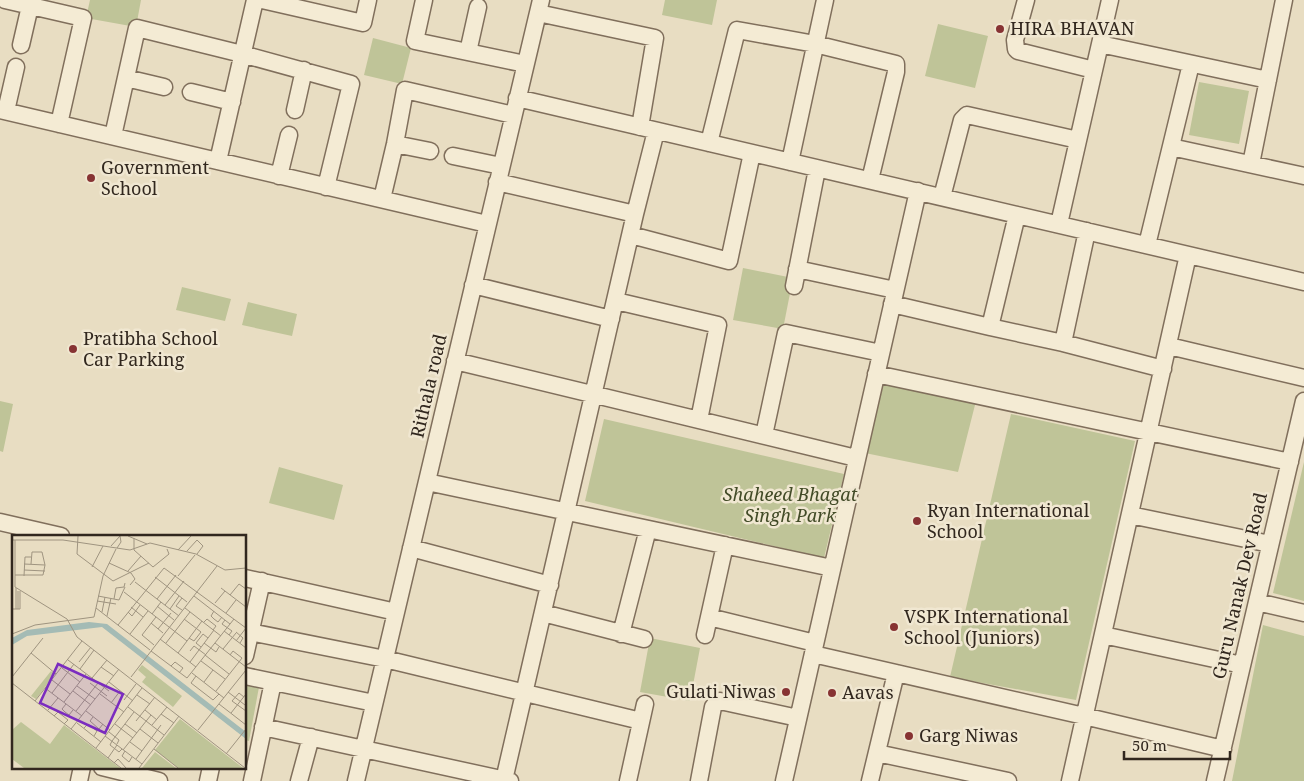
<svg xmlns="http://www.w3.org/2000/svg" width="1304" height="781" font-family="'Noto Serif',serif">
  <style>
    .green { fill: #bfc498 }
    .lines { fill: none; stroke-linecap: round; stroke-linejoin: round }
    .minor-casing { stroke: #806f5c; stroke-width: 19 }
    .minor { stroke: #f4ebd4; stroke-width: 16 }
    .poi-dot { fill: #873333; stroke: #f0e7d1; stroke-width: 2 }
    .labels { text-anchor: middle; stroke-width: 5; stroke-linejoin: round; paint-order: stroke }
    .poi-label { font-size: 18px; fill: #31271e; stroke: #f0e7d1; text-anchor: start }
    .street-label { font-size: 18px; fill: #31271e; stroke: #f0e7d1 }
    .park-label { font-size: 18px; font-style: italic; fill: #424b27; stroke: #f0e7d1 }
    .inset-road { fill: none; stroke: #9f9480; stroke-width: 1 }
    .view { fill: #7b2cbf; fill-opacity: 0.15; stroke: #7b2cbf; stroke-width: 2.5 }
    .inset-edge { fill: none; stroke: #31271e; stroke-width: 2.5 }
  </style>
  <rect width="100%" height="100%" fill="#e8ddc2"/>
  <!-- green -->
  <path class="green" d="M90,0H141L136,27L86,18Z
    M665,0H717L712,25L662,15Z
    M938,24L988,36L975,88L925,76Z
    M373,38L411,48L402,84L364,75Z
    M1199,82L1249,91L1239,144L1189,135Z
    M743,268L793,278L783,329L733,320Z
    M182,287L231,299L225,321L176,310Z
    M248,302L297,314L292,336L242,325Z
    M879,380L976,401L958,472L865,453Z
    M0,401L13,404L3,452L0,451Z
    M1011,414L1135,441L1076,700L950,677Z
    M604,419L844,474L824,558L585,501Z
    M1304,462V601L1273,593Z
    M279,467L343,485L334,520L269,503Z
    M1263,625L1304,636V781H1232Z
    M650,638L700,648L690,701L640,692Z
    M245,685L259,687L249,741L245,740Z"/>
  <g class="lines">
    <defs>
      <path id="minor" d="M5,0L83,18L59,124
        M262,0L363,23L368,0
        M424,0L415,41L525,64
        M1026,0L1015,40L1016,49L1018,51L1094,70
        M538,13L655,38L640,127
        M1100,44L1268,80
        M21,45L30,6
        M468,52L478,7
        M126,78L164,87
        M191,92L232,102
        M517,98L1304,282
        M0,110L487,224
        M295,110L304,70
        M6,111L16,67
        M113,136L137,28L242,54L351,84L326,187
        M709,143L737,30L815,44L896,64V72L870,180
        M395,144L430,151
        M1171,147L1304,176
        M453,156L501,166
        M218,161L255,0
        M790,162L825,0
        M1251,164L1284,0
        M279,176L289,135
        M497,182L635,214
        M942,197L962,120L967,115L1078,140
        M382,199L395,144L405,90L513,115
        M1059,224L1110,0
        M1087,231L1063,343L1163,369
        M631,235L729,261L752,153
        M1147,245L1191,64
        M797,269L895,290
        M473,285L611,319
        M794,286L817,169
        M616,301L718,325L699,420
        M892,304L990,327L1017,215
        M990,327L1063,343
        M1169,346L1304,378
        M455,361L856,458
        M876,374L1290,462
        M764,435L786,333L881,353
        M427,482L832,568
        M1130,515L1270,544
        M0,522L61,536
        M411,548L550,585
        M245,578L396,612
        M1257,602L1304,613
        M543,613L644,639
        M709,617L815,643
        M250,632L385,659L641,721
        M621,634L648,529
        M705,635L725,545
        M1103,635L1242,665
        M813,654L1084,716L1223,749
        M245,656L262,581
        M245,676L374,703
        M263,727L510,781
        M877,753L1008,781
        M102,767L159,781
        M504,780L635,214L656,131
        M79,781L82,767
        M208,781L211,767
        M252,781L273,682
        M299,781L311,737
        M356,781L541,0
        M628,781L645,704
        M699,781L713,707L716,703L720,701L798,718
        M784,781L918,191
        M870,781L896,673
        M1070,781L1188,255
        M1215,781L1304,401"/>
    </defs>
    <!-- minor casing -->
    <use href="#minor" class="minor-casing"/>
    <!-- minor -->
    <use href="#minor" class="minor"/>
  </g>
  <!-- markers -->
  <g class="poi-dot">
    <circle cx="1000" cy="29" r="5"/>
    <circle cx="91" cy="178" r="5"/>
    <circle cx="73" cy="349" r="5"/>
    <circle cx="917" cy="521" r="5"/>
    <circle cx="894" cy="627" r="5"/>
    <circle cx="786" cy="692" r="5"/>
    <circle cx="832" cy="693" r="5"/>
    <circle cx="909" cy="736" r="5"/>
  </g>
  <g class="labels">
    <!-- poi labels -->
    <g class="poi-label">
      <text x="1010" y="35">HIRA BHAVAN</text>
      <text x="101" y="174">Government<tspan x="101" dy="21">School</tspan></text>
      <text x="83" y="345">Pratibha School<tspan x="83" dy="21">Car Parking</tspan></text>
      <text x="927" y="517">Ryan International<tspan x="927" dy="21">School</tspan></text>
      <text x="904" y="623">VSPK International<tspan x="904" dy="21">School (Juniors)</tspan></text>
      <text x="776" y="698" text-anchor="end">Gulati Niwas</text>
      <text x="842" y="699">Aavas</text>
      <text x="919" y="742">Garg Niwas</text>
    </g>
    <!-- street labels -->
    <g class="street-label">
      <text transform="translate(429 386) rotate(-77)" y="6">Rithala road</text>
      <text transform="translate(1240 586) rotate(-77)" y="6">Guru Nanak Dev Road</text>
    </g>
    <!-- park labels -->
    <g class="park-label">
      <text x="790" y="501">Shaheed Bhagat<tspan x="790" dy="21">Singh Park</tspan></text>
    </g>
  </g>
  <!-- overview -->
  <g transform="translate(12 535)">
    <rect width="234" height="234" fill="#e8ddc2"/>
    <path d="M130,130L170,161L161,172L130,147L134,142L126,135ZM39,136L43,139L24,164L19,161ZM168,184L231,233H166L143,215ZM9,187L38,209L52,190L108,233H12L0,224V195ZM143,217L164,233H130Z" fill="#bfc498"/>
    <path d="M77,87L95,89L234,197V204L90,92L15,101L0,110V103L15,95Z" fill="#a4bbb5"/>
    <path class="inset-road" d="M66,1L65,19L101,46L137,28M116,1L135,9M122,3V15L141,32L157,19L155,14M1,5H51L118,15L138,8L184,19L213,35L234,33M3,5V52L55,84L65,102L233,233M99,11L108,1L109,7L105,13M166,15L179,1M175,16L185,5L191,11L185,19M97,28L119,38L123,44L118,50M12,29L33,30M80,32L91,11M12,35L33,36M116,36L129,21M3,40H31L33,30L30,17H20L19,29M12,41L13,22H19M166,41L183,20M143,42L175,67M123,47L167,81M209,53L234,72M112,57L175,106M218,60L227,49L234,54M86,61L107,65L113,52M182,61L218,89M102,64L104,53L112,52L113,48M145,64L164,40M85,66L104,69M203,68L213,56M153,70L172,46M145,71L162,85M119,72L131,82M84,73L138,115M173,73L209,101M0,74H8V56M4,74V53M6,74V56M158,74L167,61M170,75L164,71L170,63M202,76L199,81L202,84L206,87L210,82M90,77L93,62M116,77L120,81L128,70M214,78L224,65M140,79L149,67M95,81L99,63M172,84L189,97L182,106L177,103M213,85L210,89L220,96L217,100M192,87L195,84L204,91L201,95M139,88L151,98M106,90L152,33L234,93L224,106M146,94L159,78M212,96L234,113M224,97L231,103L228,108M0,99L23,90L82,82L91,41L104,14M118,99L136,76M148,104L184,132M154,108L178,77M192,108L204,117L207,112M203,108L234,132M142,110L130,100L144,82M189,112L184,108L191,99L196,103M211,114L224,98M139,116L175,143L222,84M178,116L182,111L194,120M19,118L44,139M166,118L190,86M193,120L217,139M218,120L221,116L230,123L227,127M56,125L97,156M189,126L213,144M67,127L79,112M178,127L202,95M159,131L163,127L171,133L167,138M89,132L102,141M50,133L68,147M68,134L82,115M180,138L212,163M184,141L179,148L201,165L207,159M0,142L31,103M119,142L205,31M80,143L95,125M40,145L58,159M97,147L121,166M192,147L201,135M0,148L109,233M78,148L95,161M65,151L83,164M33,153L70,181M61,156L79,170M204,156L227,127M216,157L233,170M40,158L62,129M88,159L112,177M125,160L138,169M232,162L227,158L220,166L234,176M112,165L124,149M23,166L70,106M52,167L74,139M99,168L108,156M54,169L50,174L53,177L57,180L61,175M207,169L234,190M116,172L152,200M36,175L46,163M133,175L145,185M64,176L86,148M74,176L98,195M219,178L234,159M149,179L162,188M42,181L46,177L56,185L52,189M81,182L78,186L87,194L91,189M124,186L143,162M65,188L89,207M103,189L121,203M113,189L125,198M140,190L155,172M72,193L76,189L85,196L82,201M59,194L107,134M128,194L146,208M186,195L234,135M97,197L107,205L105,209M93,201L130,229M100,206L122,177M100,206L98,210L107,217L110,214M118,207L130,216M84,213L130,153M142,214L166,233M111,215L139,180M113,216L110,221L117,227L120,222M214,219L234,194M96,223L105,210M124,224L149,190M102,228L106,224L114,233M127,233L167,181"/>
    <path class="view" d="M46,129L111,159L93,198L28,168Z"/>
    <rect width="234" height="234" class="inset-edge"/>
  </g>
  <!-- scale -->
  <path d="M1124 751v8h106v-8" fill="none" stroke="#31271e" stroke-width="2.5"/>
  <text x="1132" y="751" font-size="15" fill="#31271e" stroke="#f0e7d1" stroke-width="4" paint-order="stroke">50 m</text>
</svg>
